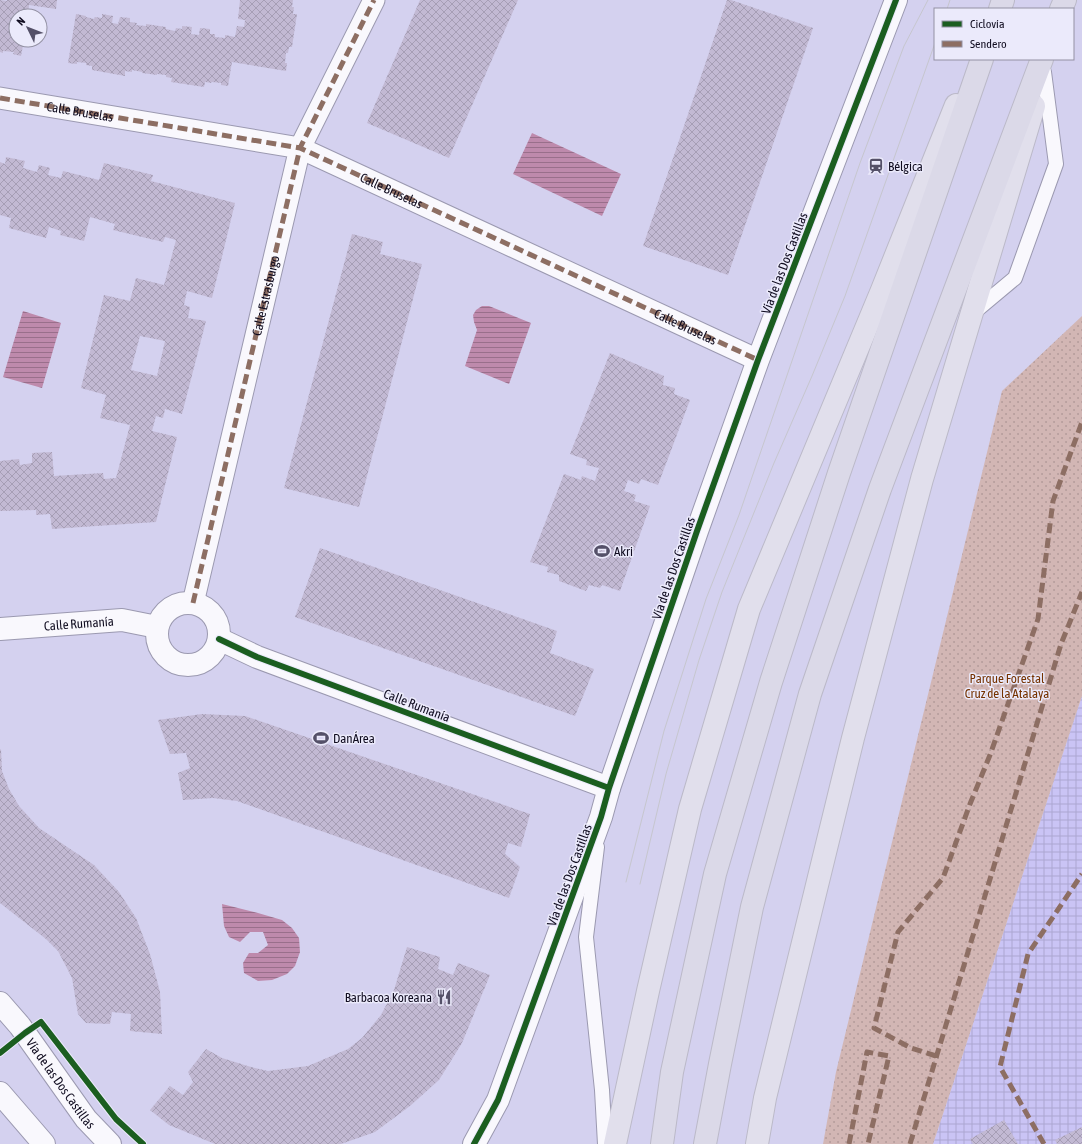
<svg xmlns="http://www.w3.org/2000/svg" width="1082" height="1144" font-family="'Asap Condensed',sans-serif">
  <style>
    .industrial { fill: url(#industrial-grid) }
    .green { fill: url(#green-dots) }
    .water { fill: url(#water-rules) }
    .building { fill: url(#building-cross-hatch); fill-rule: evenodd }
    .lines { fill: none; stroke-linecap: round; stroke-linejoin: round }
    .service-casing { stroke: #9b99b0; stroke-width: 16 }
    .pedestrian-casing { stroke: #9b99b0; stroke-width: 23 }
    .minor-casing { stroke: #9b99b0; stroke-width: 24 }
    .secondary-casing { stroke: #9b99b0; stroke-width: 24 }
    .trunk-casing { stroke: #bbb9c8; stroke-width: 24 }
    .motorway-casing { stroke: #bbb9c8; stroke-width: 24 }
    .service { stroke: #f9f8fd; stroke-width: 14 }
    .pedestrian { stroke: #f9f8fd; stroke-width: 21 }
    .minor { stroke: #f9f8fd; stroke-width: 22 }
    .secondary { stroke: #f9f8fd; stroke-width: 22 }
    .trunk { stroke: #e1dfec; stroke-width: 22 }
    .motorway { stroke: #dbd9e8; stroke-width: 22 }
    .tram { stroke: #c6c6ce; stroke-width: 1 }
    .quiet { stroke: #8d6e63; stroke-width: 5; stroke-dasharray: 10 5; stroke-linecap: butt }
    .cycleway-casing { stroke: #ebeafb; stroke-width: 8 }
    .cycleway { stroke: #1b5e20; stroke-width: 6 }
    .labels { text-anchor: middle; stroke-width: 3; stroke-linejoin: round; paint-order: stroke }
    .street-label { font-size: 13px; fill: #0f0b1f; stroke: #ebeafb }
    .poi-label { font-size: 13px; fill: #0f0b1f; stroke: #ebeafb; text-anchor: start }
    .park-label { font-size: 13px; fill: #753200; stroke: #ebeafb }
  </style>
  <defs>
    <pattern id="industrial-grid" width="8" height="8" patternUnits="userSpaceOnUse"><rect width="8" height="8" fill="#cac4f5"/><path d="M0 4h8M4 0v8" fill="none" stroke="#aca7d2"/></pattern>
    <pattern id="green-dots" width="8" height="8" patternUnits="userSpaceOnUse"><rect width="8" height="8" fill="#d2b6b4"/><path d="M2 2h.1M6 6h.1" fill="none" stroke="#b39b9a" stroke-width="1.8" stroke-linecap="round"/></pattern>
    <pattern id="water-rules" width="6" height="5" patternUnits="userSpaceOnUse"><rect width="6" height="5" fill="#be8aac"/><path d="M0 2.5h6" fill="none" stroke="#996f8b"/></pattern>
    <pattern id="building-cross-hatch" width="8" height="8" patternUnits="userSpaceOnUse"><rect width="8" height="8" fill="#c2b9d3"/><path d="M0 0l8 8M0 8l8-8" fill="none" stroke="#a69eb5"/></pattern>
  </defs>
  <rect width="100%" height="100%" fill="#d4d1ef"/>
  <!-- industrial -->
  <path class="industrial" d="M1082,696V1144H933Z"/>
  <!-- green -->
  <path class="green" d="M1082,316V696L933,1144H823L836,1072L1002,391Z"/>
  <!-- water -->
  <path class="water" d="M532,133L621,174L602,216L513,174Z
    M482,306H489L531,323L509,384L465,366L477,330L474,322L473,315L476,310Z
    M23,311L61,323L42,388L3,377Z
    M222,904L258,913L282,920L292,928L299,938L300,952L295,966L287,974L272,980L258,981L244,973L243,963L249,953H258L268,945L263,932H250L240,942L229,937L224,926Z"/>
  <!-- building -->
  <path class="building" d="M0,0L7,1V0H57L56,9L29,5L28,16H16V40H24L21,56L13,54L14,52L3,51V53L0,52Z
    M240,0H293L292,7H294L293,14H297L292,47H289L288,53H286L285,63H287L286,71L232,62L228,86L221,85V83L212,82L211,83L205,82L204,87L171,82L172,78L166,77V75L157,74V75L142,73V72L132,70V72L125,71V76L92,70V66L86,65V63L77,62V64L68,63L76,14L86,16V17L94,19L95,17L102,18V14L113,16L112,23L118,24L120,17L130,18V22L137,23L136,25L146,26V24L166,27V29L175,31L176,28L182,29V26L192,27L191,34L199,35L200,28L210,29V34H215V37L225,38V35L235,37L237,26L244,27L245,20L238,19Z
    M420,0H518L449,158L367,123Z
    M727,0H731L813,28L728,275L643,246Z
    M6,157L25,161L23,168L37,172L39,165L50,168L48,175L61,178L63,171L99,180L104,163L153,175L151,181L235,203L212,298L187,291L184,305L190,307L188,318L206,321L182,414L165,409L163,418L156,416L152,431L177,437L156,522L52,529L50,514L36,515V510L0,511V461L19,459L20,465L32,463V453L52,452L54,476L103,473L104,479L116,478L130,425L100,418L106,395L81,388L104,295L130,301L136,278L164,285L176,240L165,237L163,242L113,230L115,224L90,217L84,241L60,235L61,231L49,227L46,238L9,228L11,218L0,215V162L5,164ZM140,336L165,341L157,376L131,370Z
    M352,234L383,242L380,254L422,264L359,507L284,488Z
    M610,353L664,376L663,385L675,388L674,394L690,400L658,485L641,479L639,484L628,480L624,491L636,495L634,501L650,506L620,591L602,585L600,588L589,585L586,591L559,581V575L547,572L548,567L530,562L564,474L581,480L582,476L595,481L599,468L586,465L587,460L570,454Z
    M320,548L557,631L550,653L594,669L575,716L295,617Z
    M202,714L245,716L530,814L521,847L508,843L505,854L520,867L509,898L237,801L213,798L183,800L178,773L190,768L186,753L170,754L158,720Z
    M1,749L2,771L9,789L19,806L39,828L94,865L119,892L136,918L150,954L160,992L162,1034L130,1031L131,1014L112,1012L110,1024L86,1023L78,1014L72,978L58,951L46,939L0,903V750Z
    M407,947L440,957L438,969L453,975L458,963L490,975L462,1043L439,1080L410,1106L375,1132L341,1144H215L169,1125L150,1110L170,1086L183,1095L193,1082L188,1072L206,1049L222,1058L251,1067L268,1071L308,1066L348,1049L362,1038L381,1015L394,990Z
    M1004,1120L1018,1144H973L970,1139Z
    M1082,1127V1144H1057L1055,1140Z"/>
  <g class="lines">
    <defs>
      <path id="service" d="M973,313L1015,278L1056,164L1044,72
        M597,847L586,937L602,1090L605,1144"/>
      <g id="pedestrian">
        <path id="s1" d="M0,98L300,148L758,360"/>
        <path id="s2" d="M193,603L300,148L374,0"/>
      </g>
      <g id="minor">
        <circle cx="188" cy="634" r="31"/>
        <path id="s3" d="M0,629L122,620L157,627"/>
        <path d="M219,639L257,657L609,788"/>
        <path id="s4" d="M0,1003L20,1026L86,1119L110,1144"/>
        <path d="M474,1144L498,1100L601,817L609,788L697,531L758,360L896,0"/>
      </g>
      <path id="secondary" d="M0,1093L44,1144"/>
      <path id="trunk" d="M615,1144L648,991L690,809L749,609L882,290L956,105
        M757,1144L765,1098L853,738L922,479L1034,106"/>
      <path id="motorway" d="M1000,9L1003,0
        M1061,9L1065,0
        M662,1144L672,1072L715,874L771,682L839,473L982,59
        M705,1144L720,1064L752,907L810,694L880,489L1042,59"/>
    </defs>
    <!-- service casing -->
    <use href="#service" class="service-casing"/>
    <!-- pedestrian casing -->
    <use href="#pedestrian" class="pedestrian-casing"/>
    <!-- minor casing -->
    <use href="#minor" class="minor-casing"/>
    <!-- secondary casing -->
    <use href="#secondary" class="secondary-casing"/>
    <!-- trunk casing -->
    <use href="#trunk" class="trunk-casing"/>
    <!-- motorway casing -->
    <use href="#motorway" class="motorway-casing"/>
    <!-- service -->
    <use href="#service" class="service"/>
    <!-- pedestrian -->
    <use href="#pedestrian" class="pedestrian"/>
    <!-- minor -->
    <use href="#minor" class="minor"/>
    <!-- secondary -->
    <use href="#secondary" class="secondary"/>
    <!-- trunk -->
    <use href="#trunk" class="trunk"/>
    <!-- motorway -->
    <use href="#motorway" class="motorway"/>
    <!-- tram -->
    <path class="tram" d="M947,9L950,0
      M626,882L664,731L706,599L739,515L860,163L904,46L928,0
      M640,884L666,774L699,660L722,592L774,463L812,376L845,296L935,43"/>
    <!-- quiet -->
    <path class="quiet" d="M0,98L300,148L758,360
      M193,603L300,148L374,0
      M936,1056L911,1048L874,1028L898,932L943,878L970,804L990,755L1038,619L1053,501L1082,422
      M849,1144L867,1052L889,1056L868,1144
      M910,1144L1061,644L1082,592
      M1044,1144L1000,1067L1028,954L1082,874"/>
    <defs>
      <path id="cycleway" d="M219,639L257,657L609,788
        M0,1053L25,1033L41,1022L116,1119L143,1144
        M474,1144L498,1100L601,817L609,788L697,531L758,360L896,0"/>
    </defs>
    <!-- cycleway casing -->
    <use href="#cycleway" class="cycleway-casing"/>
    <!-- cycleway -->
    <use href="#cycleway" class="cycleway"/>
  </g>
  <!-- icons -->
  <defs>
    <symbol id="station-bare" viewBox="-9 -9 18 18"><path d="M-3-6H3Q5-6 5-4V2Q5 4 3 4L4.5 6H3L1.5 4h-3L-3 6H-4.5L-3 4Q-5 4-5 2V-4Q-5-6-3-6ZM-3.5-4v3h7v-3ZM-3.5 1v1.5H-2V1ZM2 1v1.5H3.5V1Z" fill="#545068" stroke="#ebeafb" stroke-width="2.5" paint-order="stroke"/></symbol>
    <symbol id="stadium-bare" viewBox="-9 -9 18 18"><path d="M0-5a6.5 5 0 1 0 0 10a6.5 5 0 1 0 0-10ZM-3.5-1.8h7v3.6h-7Z" fill="#545068" stroke="#ebeafb" stroke-width="2.5" paint-order="stroke"/></symbol>
    <symbol id="restaurant-bare" viewBox="-9 -9 18 18"><path d="M-5-6h1v4h1v-4h1v4h1v-4h1v5L-1.5 .5V6h-2V.5L-5-1ZM5-6V6H3V1.5H1.5Q1.5-4 5-6Z" fill="#545068" stroke="#ebeafb" stroke-width="2.5" paint-order="stroke"/></symbol>
  </defs>
  <g fill-rule="evenodd">
    <use href="#station-bare" x="865" y="155" width="22" height="22"/>
    <use href="#stadium-bare" x="591" y="540" width="22" height="22"/>
    <use href="#stadium-bare" x="310" y="727" width="22" height="22"/>
    <use href="#restaurant-bare" x="433" y="986" width="22" height="22"/>
  </g>
  <g class="labels">
    <!-- street labels -->
    <g class="street-label">
      <text dy="5" stroke="none"><textPath href="#s1" startOffset="81">Calle Bruselas</textPath></text>
      <text dy="5" stroke="none"><textPath href="#s1" startOffset="405">Calle Bruselas</textPath></text>
      <text transform="translate(784 263) rotate(-69)" y="5">Vía de las Dos Castillas</text>
      <text dy="5" stroke="none"><textPath href="#s2" startOffset="316">Calle Estrasburgo</textPath></text>
      <text dy="5" stroke="none"><textPath href="#s1" startOffset="729">Calle Bruselas</textPath></text>
      <text transform="translate(673 568) rotate(-71)" y="5">Vía de las Dos Castillas</text>
      <text dy="5" stroke="none"><textPath href="#s3" startOffset="79">Calle Rumanía</textPath></text>
      <text transform="translate(417 705) rotate(21)" y="5">Calle Rumanía</text>
      <text transform="translate(569 875) rotate(-70)" y="5">Vía de las Dos Castillas</text>
      <text dy="5" stroke="none"><textPath href="#s4" startOffset="101">Vía de las Dos Castillas</textPath></text>
    </g>
    <!-- poi labels -->
    <g class="poi-label">
      <text x="888" y="171">Bélgica</text>
      <text x="614" y="556">Akri</text>
      <text x="333" y="743">DanÁrea</text>
      <text x="432" y="1002" text-anchor="end">Barbacoa Koreana</text>
    </g>
    <!-- park labels -->
    <g class="park-label">
      <text x="1007" y="683">Parque Forestal<tspan x="1007" dy="15">Cruz de la Atalaya</tspan></text>
    </g>
  </g>
  <!-- legend -->
  <rect x="934" y="8" width="140" height="52" fill="#ebeafb" stroke="#9391a3"/>
  <rect x="942" y="21" width="20" height="6" fill="#1b5e20" stroke="#9391a3"/>
  <text x="970" y="28" font-size="12" fill="#0f0b1f">Ciclovía</text>
  <rect x="942" y="41" width="20" height="6" fill="#8d6e63" stroke="#9391a3"/>
  <text x="970" y="48" font-size="12" fill="#0f0b1f">Sendero</text>
  <!-- north arrow -->
  <g transform="translate(28 28) rotate(313)"><circle r="19" fill="#ebeafb" stroke="#9391a3"/>
  <path d="M0-3L7 15L0 10L-7 15Z" fill="#545068"/>
  <text y="-6" font-size="11" font-weight="bold" text-anchor="middle" fill="#0f0b1f">N</text>
  </g>
</svg>
